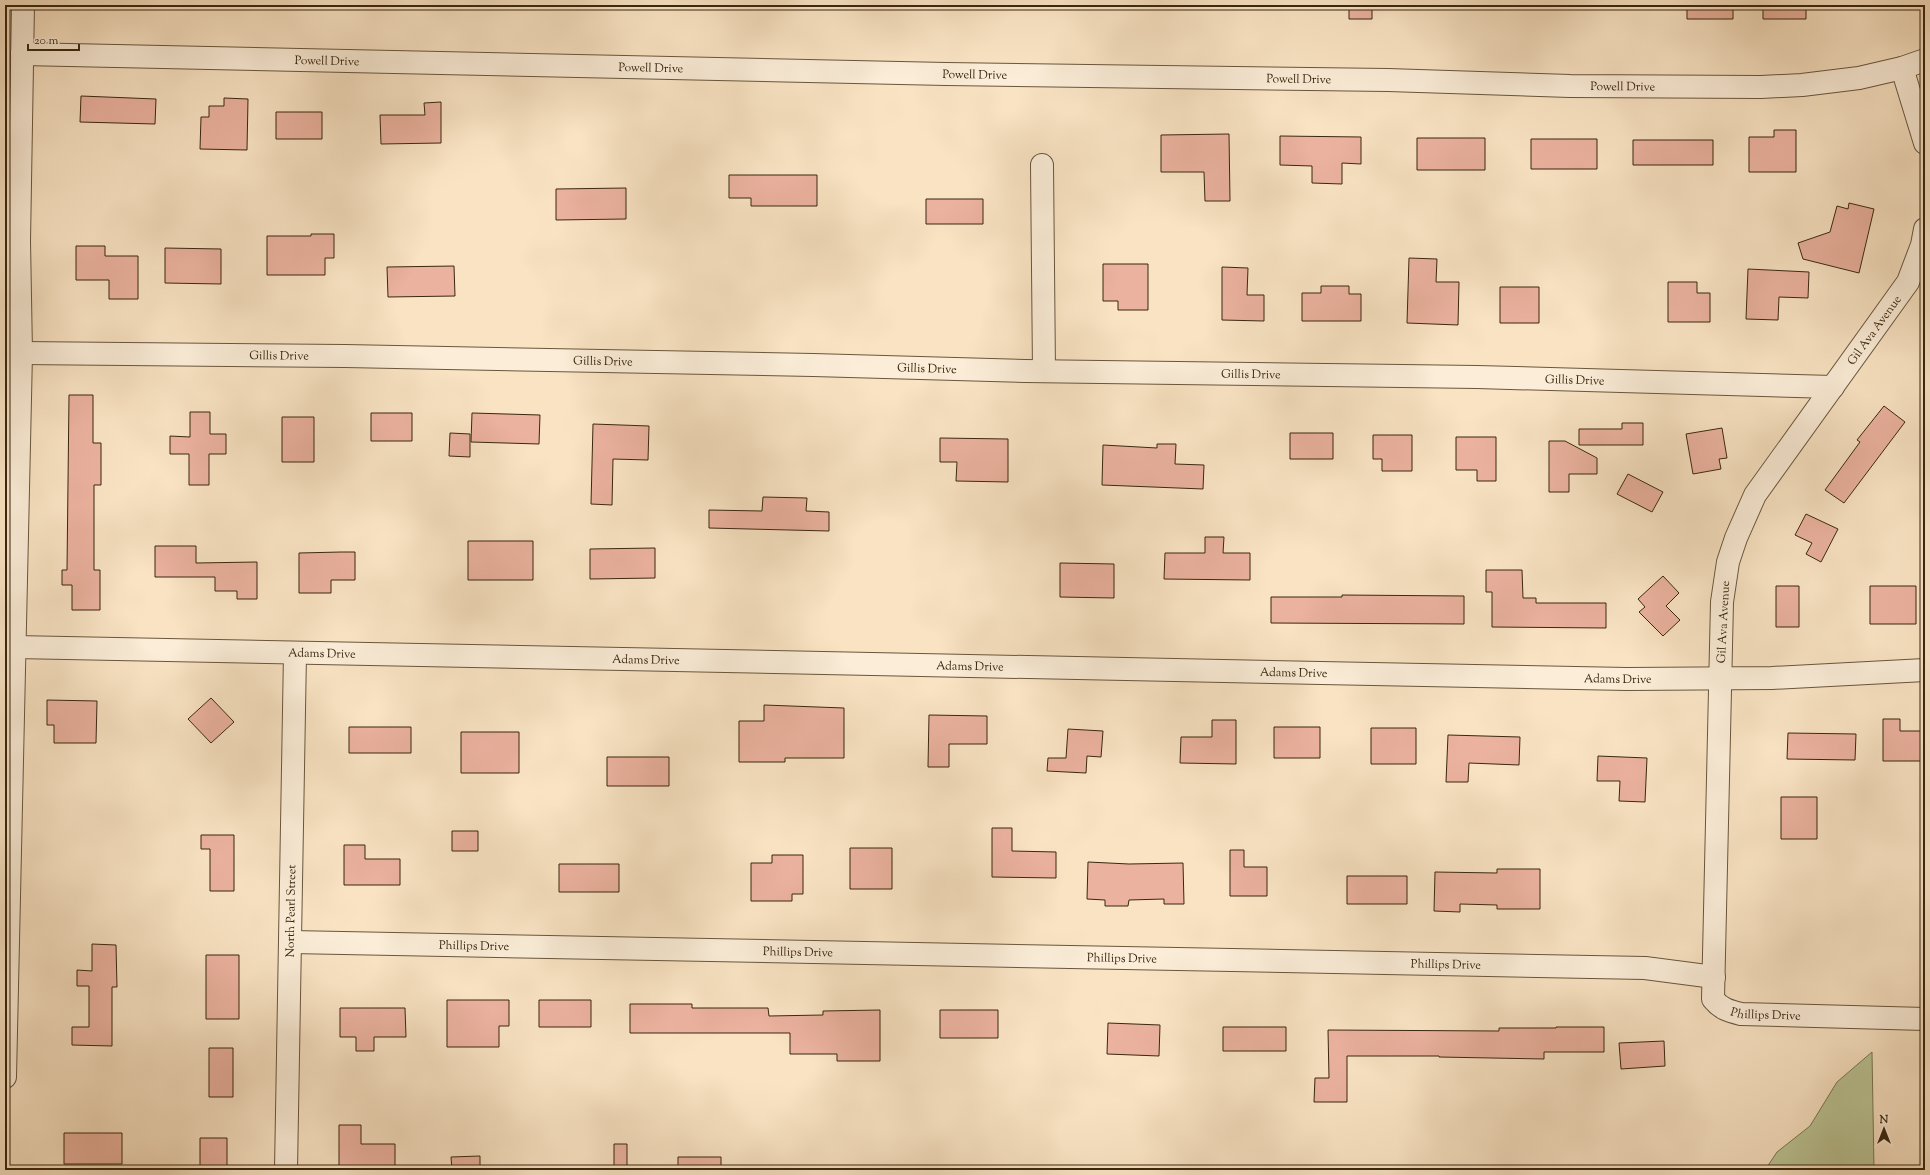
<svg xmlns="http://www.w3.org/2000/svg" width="1930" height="1175" font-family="'Sorts Mill Goudy',serif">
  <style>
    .green { fill: #bbc495; stroke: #7a7652 }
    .building { fill: #ebb29f; stroke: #39270f }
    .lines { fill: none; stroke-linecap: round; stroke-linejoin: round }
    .minor-casing { stroke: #69563c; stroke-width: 24 }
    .minor { stroke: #fbedd8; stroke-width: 22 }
    .labels { text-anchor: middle; stroke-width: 4; stroke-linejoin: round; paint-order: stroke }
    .street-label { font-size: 12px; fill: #39270f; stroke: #fbedd8 }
  </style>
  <rect width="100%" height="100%" fill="#f9e3c3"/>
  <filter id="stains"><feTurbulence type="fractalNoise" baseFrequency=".005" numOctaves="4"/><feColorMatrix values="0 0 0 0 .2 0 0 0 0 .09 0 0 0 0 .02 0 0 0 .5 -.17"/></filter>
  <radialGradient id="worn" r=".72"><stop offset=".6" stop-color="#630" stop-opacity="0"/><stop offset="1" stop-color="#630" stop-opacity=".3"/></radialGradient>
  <!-- green -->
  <path class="green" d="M1872,1052L1874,1170H1765L1777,1152L1810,1126L1837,1082Z"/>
  <!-- building -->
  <path class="building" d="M1349,5H1372V19H1349Z
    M1687,5H1733V19H1687Z
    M1763,5H1806V19H1763Z
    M81,96L156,99L155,124L80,122Z
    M224,98L248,99L247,150L200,149L201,117H209V106H224Z
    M441,102V143L381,144L380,115H425L424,103Z
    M276,112H322V139H276Z
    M1774,130H1796V172H1749V137H1774Z
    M1229,134L1230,201H1205L1204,172H1161V135Z
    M1280,136L1361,137V164L1342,163V184L1312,183V166L1280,165Z
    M1417,138H1485V170H1417Z
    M1531,139H1597V169H1531Z
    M1633,140H1713V165H1633Z
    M729,175H817V206H751V198H729Z
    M626,188V219L556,220V189Z
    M926,199H983V224H926Z
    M1849,203L1874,209L1859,273L1803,259L1798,243L1830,232L1837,206L1848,209Z
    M311,234H334V258H325V275H267V236H311Z
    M76,246H105V256H138V299H109V280H76Z
    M165,248L221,249V284L165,283Z
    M1409,258L1437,259L1436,282H1459L1458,325L1407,323Z
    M1103,264H1148V310H1118V301H1103Z
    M454,266L455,296L388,297L387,267Z
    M1222,267L1248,268L1247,295H1264V321L1222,320Z
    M1748,269L1809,272L1808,298L1779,297L1778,320L1746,319Z
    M1668,282H1697V293H1710V322H1668Z
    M1321,286H1349V294H1361V321H1302V293H1321Z
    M1500,287H1539V323H1500Z
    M69,395H93V443H101V485H94V570H100V610H72V585H62V570H67Z
    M1884,406L1905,422L1844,503L1825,490L1860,442L1857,440Z
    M190,412H210V434H226V454H209V485H189V454H170V436L190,437Z
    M371,413H412V441H371Z
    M472,413L540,415L539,444L471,442Z
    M282,417H314V462H282Z
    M1622,423H1643V445H1579V429H1622Z
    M593,424L649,426L648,460L613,459L612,505L591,504Z
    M1722,428L1727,458L1719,459L1721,469L1693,474L1686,434Z
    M450,433L470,434V457L449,456Z
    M1290,433H1333V459H1290Z
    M1373,435H1412V471H1382V459H1373Z
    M1456,437H1496V481H1477V470H1456Z
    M940,438L1008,439V482L956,481L957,462H940Z
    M1549,441H1565L1597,458V474H1569V492H1549Z
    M1157,444H1176L1175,464L1204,465L1203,489L1102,485L1103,445L1157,448Z
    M1628,474L1663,492L1652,512L1617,494Z
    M763,497L807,498L806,511L829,512V531L709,528V510L762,511Z
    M1806,514L1838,529L1821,562L1806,554L1812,543L1795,535Z
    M1205,537H1224L1223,553H1250V580L1164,579L1165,553H1205Z
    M468,541H533V580H468Z
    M155,546H196V563L257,562V599H237V591H215V577H155Z
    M655,548V578L590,579V549Z
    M341,552H355V580H331V593H299V553Z
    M1060,563L1114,564V598L1060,597Z
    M1486,570H1522L1523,598H1536V603H1606V628L1492,627V592H1486Z
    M1663,576L1679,593L1666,606L1680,620L1663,636L1639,612L1645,607L1638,599Z
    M1776,586H1799V627H1776Z
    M1870,586H1916V624H1870Z
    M1342,595L1464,596V624L1271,623V597H1342Z
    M211,698L234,722L211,743L188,719Z
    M47,700L97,701L96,743H54V725H47Z
    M764,705L844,708V758H785V762H739V721H764Z
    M929,715L987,716V744H949V767H928Z
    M1883,719H1900V731H1925V761H1883Z
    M1212,720H1236V764L1180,763L1181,737H1212Z
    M349,727H411V753H349Z
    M1274,727H1320V758H1274Z
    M1371,728H1416V764H1371Z
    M1068,729L1103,731L1101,757L1087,756L1086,773L1047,771L1048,758H1066Z
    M461,732H519V773H461Z
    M1788,733L1856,734L1855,760L1787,759Z
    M1448,735L1520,737L1519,765L1469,763L1468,782H1446Z
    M1598,756L1647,758L1645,802L1619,801L1620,781H1597Z
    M607,757H669V786H607Z
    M1781,797H1817V839H1781Z
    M992,828H1012V851L1056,852V878L992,877Z
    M452,831H478V851H452Z
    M201,835H234V891H210V849H201Z
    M344,845H365V859H400V885H344Z
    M850,848H892V889H850Z
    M1230,850H1244V867H1267V896H1230Z
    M772,855H803V894H792V901H751V863H772Z
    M1088,862L1129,864L1183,863L1184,904H1164V899L1129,900L1128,906H1105V900L1087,899Z
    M559,864H619V892H559Z
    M1497,869H1540V909H1497V905L1460,904V912L1434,911L1435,872L1497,873Z
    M1347,876H1407V904H1347Z
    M92,944L116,945L117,987H112V1046L72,1045V1027H89V986H77V970L92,971Z
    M206,955H239V1019H206Z
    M447,1000H509V1026H499V1047H447Z
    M539,1000H591V1027H539Z
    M630,1004H692V1008H768L769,1016L823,1015V1011L880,1010V1061H837V1054H790V1033H630Z
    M340,1008H405L406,1037H374V1051H356V1037H340Z
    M940,1010H998V1038H940Z
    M1108,1023L1160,1025L1159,1056L1107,1054Z
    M1223,1027H1286V1051H1223Z
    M1556,1027H1604V1052H1544V1059L1439,1057V1056H1347V1102H1314L1315,1078H1329L1328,1030L1499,1031V1028H1556Z
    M1664,1041L1665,1066L1621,1069L1619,1043Z
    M209,1048H233V1097H209Z
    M339,1125H361V1144H395V1170H339Z
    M64,1133H122V1164H64Z
    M200,1138H227V1168H200Z
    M614,1144H627V1170H614Z
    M480,1156V1170H452L451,1157Z
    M678,1157H721V1170H678Z"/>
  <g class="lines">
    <defs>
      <g id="minor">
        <path id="s1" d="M22,54L946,74L1388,80L1570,86L1761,87L1802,85L1859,78L1902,68L1925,60"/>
        <path d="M1902,68L1925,143"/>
        <path d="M1042,165L1044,371"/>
        <path id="s2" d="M1925,229L1922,245L1908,282L1755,495L1736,538L1728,562L1722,602L1713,999C1721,1009 1729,1011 1741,1014L1925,1019"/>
        <path id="s3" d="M21,353L345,356L813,365L1025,371L1477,377L1833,387"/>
        <path id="s4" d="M15,647L1627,679L1772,678L1925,670"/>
        <path id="s5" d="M291,942L1645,968L1714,977"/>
        <path d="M5,1077L21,353L19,241L23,5"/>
        <path id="s6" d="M286,1170L295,653"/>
      </g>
    </defs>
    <!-- minor casing -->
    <use href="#minor" class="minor-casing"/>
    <!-- minor -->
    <use href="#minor" class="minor"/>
  </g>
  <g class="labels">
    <!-- street labels -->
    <g class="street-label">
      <text dy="4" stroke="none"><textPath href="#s1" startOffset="305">Powell Drive</textPath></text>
      <text dy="4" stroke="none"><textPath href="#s1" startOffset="629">Powell Drive</textPath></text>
      <text dy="4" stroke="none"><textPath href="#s1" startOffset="953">Powell Drive</textPath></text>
      <text dy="4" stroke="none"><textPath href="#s1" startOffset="1277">Powell Drive</textPath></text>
      <text dy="4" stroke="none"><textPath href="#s1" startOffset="1601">Powell Drive</textPath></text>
      <text transform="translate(1874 330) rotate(-54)" y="4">Gil Ava Avenue</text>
      <text dy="4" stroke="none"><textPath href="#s3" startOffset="258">Gillis Drive</textPath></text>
      <text dy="4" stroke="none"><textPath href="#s3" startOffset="582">Gillis Drive</textPath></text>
      <text dy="4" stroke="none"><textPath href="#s3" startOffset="906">Gillis Drive</textPath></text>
      <text dy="4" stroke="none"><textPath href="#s3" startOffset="1230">Gillis Drive</textPath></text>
      <text dy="4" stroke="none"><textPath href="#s3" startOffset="1554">Gillis Drive</textPath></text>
      <text transform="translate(1723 622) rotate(-87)" y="4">Gil Ava Avenue</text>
      <text dy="4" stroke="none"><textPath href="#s4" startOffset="307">Adams Drive</textPath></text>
      <text dy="4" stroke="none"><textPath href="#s4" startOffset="631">Adams Drive</textPath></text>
      <text dy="4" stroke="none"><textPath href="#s4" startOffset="955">Adams Drive</textPath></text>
      <text dy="4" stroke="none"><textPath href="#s4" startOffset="1279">Adams Drive</textPath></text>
      <text dy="4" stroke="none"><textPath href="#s4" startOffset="1603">Adams Drive</textPath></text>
      <text dy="4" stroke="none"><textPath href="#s6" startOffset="259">North Pearl Street</textPath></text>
      <text dy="4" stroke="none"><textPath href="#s5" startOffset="183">Phillips Drive</textPath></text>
      <text dy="4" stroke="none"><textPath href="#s5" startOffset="507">Phillips Drive</textPath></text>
      <text dy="4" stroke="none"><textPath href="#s5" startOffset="831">Phillips Drive</textPath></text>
      <text dy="4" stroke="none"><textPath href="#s5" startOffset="1155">Phillips Drive</textPath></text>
      <text dy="4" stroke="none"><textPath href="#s2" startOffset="885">Phillips Drive</textPath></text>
    </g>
  </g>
  <!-- margin -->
  <rect width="1930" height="1175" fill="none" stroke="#f9e3c3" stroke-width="20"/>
  <rect x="6" y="6" width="1918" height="1163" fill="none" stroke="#39270f" stroke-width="2"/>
  <rect x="10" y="10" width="1910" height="1155" fill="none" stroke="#39270f"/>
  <!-- north arrow -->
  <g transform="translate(1884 1129)" stroke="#fbedd8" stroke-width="3" paint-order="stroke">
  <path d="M0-3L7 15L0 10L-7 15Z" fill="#39270f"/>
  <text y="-6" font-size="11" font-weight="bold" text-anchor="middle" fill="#39270f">N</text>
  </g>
  <!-- scale -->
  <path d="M28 44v6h51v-6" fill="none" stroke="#39270f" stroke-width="2"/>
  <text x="34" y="44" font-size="12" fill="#39270f" stroke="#fbedd8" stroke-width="3" paint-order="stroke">20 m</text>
  <rect width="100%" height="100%" filter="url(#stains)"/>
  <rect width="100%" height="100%" fill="url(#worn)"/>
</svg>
